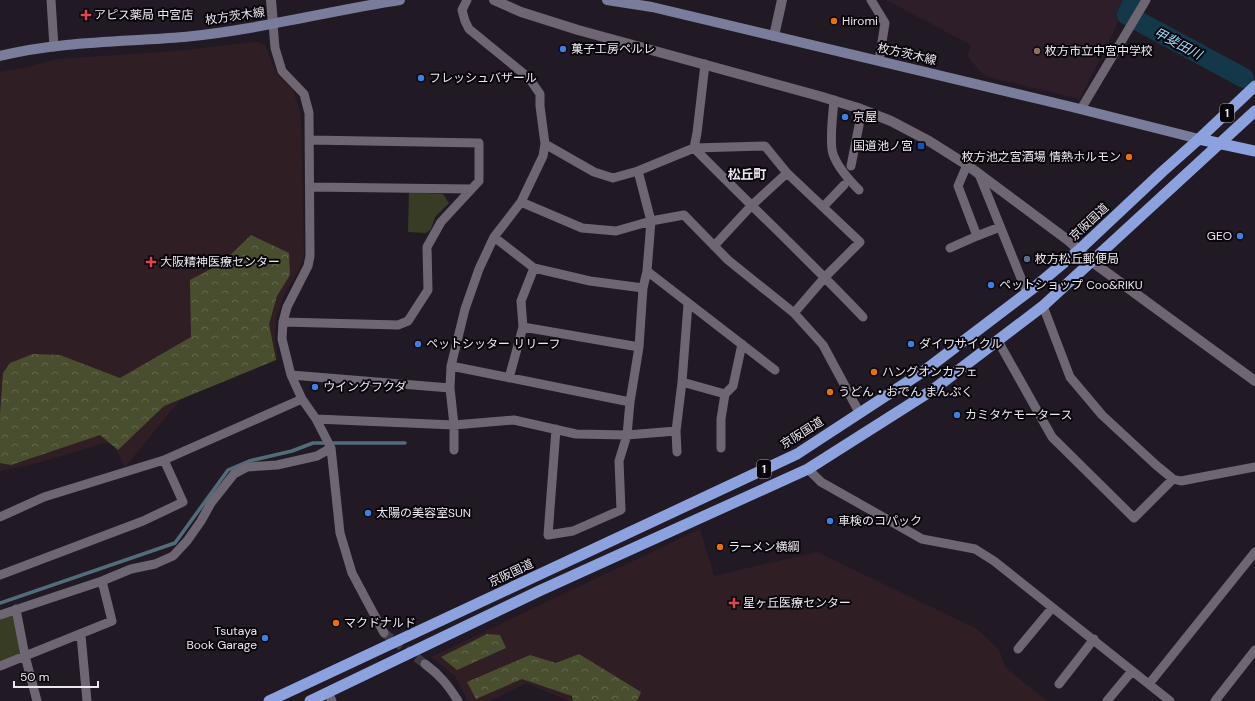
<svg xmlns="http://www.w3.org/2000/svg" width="1255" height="701" font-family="'DM Sans','Noto Sans JP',sans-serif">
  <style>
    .education { fill: #2e1e29 }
    .medical { fill: #301e25 }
    .forest { fill: url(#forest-crowns) }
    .green { fill: #383c25 }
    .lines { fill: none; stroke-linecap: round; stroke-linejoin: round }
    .stream { stroke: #536c7b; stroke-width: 3.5 }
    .river { stroke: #123849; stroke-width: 20 }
    .minor-tunnel { stroke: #3f3943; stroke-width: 9; stroke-dasharray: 9 4.5; stroke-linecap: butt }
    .minor { stroke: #6f6674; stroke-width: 9 }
    .tertiary { stroke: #6f6674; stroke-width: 10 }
    .secondary { stroke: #7a7c9c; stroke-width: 10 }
    .trunk { stroke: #8ca2de; stroke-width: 11 }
    .health-dot { fill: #e0444e; stroke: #09060b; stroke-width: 1.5 }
    .food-dot { fill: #e8710a; stroke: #09060b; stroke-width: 1.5 }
    .shop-dot { fill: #3f7fe0; stroke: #09060b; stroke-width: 1.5 }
    .education-dot { fill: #8d6e63; stroke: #09060b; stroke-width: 1.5 }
    .transit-dot { fill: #1a4fb4; stroke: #09060b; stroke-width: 1.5 }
    .service-dot { fill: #5c6f8a; stroke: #09060b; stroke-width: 1.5 }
    .labels { text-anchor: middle; stroke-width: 4; stroke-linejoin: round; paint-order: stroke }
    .shield { fill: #09060b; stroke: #a8a4ab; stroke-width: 1 }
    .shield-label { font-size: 11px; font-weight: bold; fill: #ece7ef }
    .poi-label { font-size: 12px; fill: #ece7ef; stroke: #09060b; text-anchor: start }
    .street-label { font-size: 12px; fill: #ece7ef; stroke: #09060b }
    .water-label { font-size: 13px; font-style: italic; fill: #98dbfc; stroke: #09060b }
    .neighbourhood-label { font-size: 13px; font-weight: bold; fill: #ece7ef; stroke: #09060b }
  </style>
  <defs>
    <pattern id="forest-crowns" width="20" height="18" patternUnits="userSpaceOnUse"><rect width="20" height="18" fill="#494f2e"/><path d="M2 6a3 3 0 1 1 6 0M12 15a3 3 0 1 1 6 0" fill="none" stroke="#63684d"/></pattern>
  </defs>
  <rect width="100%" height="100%" fill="#211a25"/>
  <!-- education -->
  <path class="education" d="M886,0H1129L1080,99L984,76L967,56L971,45Z"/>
  <!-- medical -->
  <path class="medical" d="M257,42L265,45L277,74L293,90L301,115L304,255L300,268L285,293L276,318L275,340L278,359L180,400L125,467L114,445L104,443L38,463L0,471V72L28,67L58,59L176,51Z
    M700,529L714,576L817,552L977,629L999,650L1006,668L1047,701H568L567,700L526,683L490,701H468L455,676L431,657Z"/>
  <!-- forest -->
  <path class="forest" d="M251,235L289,253L290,275L277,296L269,324L276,360L164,406L118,450L100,435L11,465L0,463V414L3,373L10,363L33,354L60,355L120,378L191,337L190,280L222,263Z
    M487,634L500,635L506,648L457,670L441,657Z
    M579,654L641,692L637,701H573L572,696L522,679L476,699L467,682L530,655L556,663Z"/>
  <!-- green -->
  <path class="green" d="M409,192L443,194L449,203L435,217L431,229L426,233L408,232Z
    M13,613L20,654L0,662V618Z"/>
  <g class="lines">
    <!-- stream -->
    <path class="stream" d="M0,603L175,543L228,470L249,461L292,451L313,443H405"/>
    <!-- river -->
    <path class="river" d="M1134,0L1127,15L1244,78"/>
    <!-- minor-tunnel -->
    <path class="minor-tunnel" d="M384,633L425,664"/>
    <!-- minor -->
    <path class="minor" d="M51,0L54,47
      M871,0L885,23L879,61
      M273,24L275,48L282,71L304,94L309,113L310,256L308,266L287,307L283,322L282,339L291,375L302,399L316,419L331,448L340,533L352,573L384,633
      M834,100C833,113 829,143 833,154C838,168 849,180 859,190
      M1081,109L1146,0
      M545,144L594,172L613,178L638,171L694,148L765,146L787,173L860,242L825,277L794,313
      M694,148C750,205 808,259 863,317
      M694,148L697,133L705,64
      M967,165L958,186L977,236L1000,227
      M851,166L862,110
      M638,171L651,221L647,271L775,370
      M979,174L1027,293
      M310,187L471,189
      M521,202L582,228L616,231L651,221L684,215L728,260L794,313L823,345L859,412
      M823,207L844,185
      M494,237L534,268L590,281L643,288
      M714,246L751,206L787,173
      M950,248L977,236
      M647,271L643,288L639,347L630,402L627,435L676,431
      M1043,306L1070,377L1102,415L1156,465L1173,479L1181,481L1255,467
      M283,322L398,325L408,321L428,290L427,247L441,222L479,181V143L310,140
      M523,327L639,347
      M998,341L1052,437L1134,518L1173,479
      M451,366L630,402
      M291,375L450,388
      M509,378L523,327L521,301L534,268
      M682,382L725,394
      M316,419L454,425L514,420L576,434L627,435L619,461L621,510L573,531L548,535L556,429
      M721,448V419L725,394L733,386L742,344
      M454,450V425L450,388L451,366L465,309L479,269L494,237L521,202L543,156L545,144L540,106V94L529,78L469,29L465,21L462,10L467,0
      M677,452L676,431L682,382L688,304
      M808,469L821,482L922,539L975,549L994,561L1170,701
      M0,517L44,497L164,460L302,399
      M0,575L143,521L183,502L164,460
      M16,609L25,656L37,701
      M0,615L102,581L131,569L155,564L173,556L187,541L201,521L211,503L234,474L247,467L277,465L317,456L331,448
      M81,635L87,701
      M1018,649L1052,608
      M425,664C440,675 448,685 458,701
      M0,666L112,621L102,581
      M1059,684L1094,639
      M1149,684L1255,552
      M328,692L332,701
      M1107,701L1132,671
      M1215,701L1255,650"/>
    <!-- tertiary -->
    <path class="tertiary" d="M271,0L273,24
      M494,0L521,12L578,30L819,96L858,108L891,121L929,141L967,165L1069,241L1091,261L1255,381
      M774,36L782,0"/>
    <!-- secondary -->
    <path class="secondary" d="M607,0L652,7L1072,107L1199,139
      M0,56C60,41 123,42 184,37C257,30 328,11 400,0"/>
    <!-- trunk -->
    <path class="trunk" d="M1199,139L1255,151
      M269,701L797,454L924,371L1036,286L1079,250L1162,172L1199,139L1255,86
      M310,701L539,591L808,469L934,389L1043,306L1255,111"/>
  </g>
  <!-- markers -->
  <g class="health-dot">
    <path d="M84 9h4v4h4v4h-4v4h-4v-4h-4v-4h4z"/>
    <path d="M149 256h4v4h4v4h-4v4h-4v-4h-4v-4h4z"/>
    <path d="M732 597h4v4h4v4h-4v4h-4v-4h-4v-4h4z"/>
  </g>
  <g class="food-dot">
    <circle cx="834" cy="21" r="4"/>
    <circle cx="1129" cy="157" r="4"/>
    <circle cx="874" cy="372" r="4"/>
    <circle cx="830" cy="392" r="4"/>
    <circle cx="720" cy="547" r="4"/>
    <circle cx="336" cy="623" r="4"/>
  </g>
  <g class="shop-dot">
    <circle cx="563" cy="49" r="4"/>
    <circle cx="421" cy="78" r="4"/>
    <circle cx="845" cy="117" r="4"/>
    <circle cx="1240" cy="236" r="4"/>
    <circle cx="991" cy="285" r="4"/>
    <circle cx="418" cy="344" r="4"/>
    <circle cx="911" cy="344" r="4"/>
    <circle cx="315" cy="387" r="4"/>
    <circle cx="957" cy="415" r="4"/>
    <circle cx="368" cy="513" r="4"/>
    <circle cx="830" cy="521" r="4"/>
    <circle cx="265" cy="638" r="4"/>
  </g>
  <circle class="education-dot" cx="1037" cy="51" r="4"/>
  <rect class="transit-dot" x="917" y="142" width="8" height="8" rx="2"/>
  <circle class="service-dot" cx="1027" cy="259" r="4"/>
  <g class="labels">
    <!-- shield labels -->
    <g class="shield">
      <rect x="1220" y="104" width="14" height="18" rx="3"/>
      <rect x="757" y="460" width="14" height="18" rx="3"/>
    </g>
    <g class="shield-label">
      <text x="1227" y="117">1</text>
      <text x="764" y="473">1</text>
    </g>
    <!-- poi labels -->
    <g class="poi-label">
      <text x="94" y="19">アピス薬局 中宮店</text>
      <text x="842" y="25">Hiromi</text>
      <text x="571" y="53">菓子工房ペルレ</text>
      <text x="1045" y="55">枚方市立中宮中学校</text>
      <text x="429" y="82">フレッシュバザール</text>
      <text x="853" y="121">京屋</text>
      <text x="913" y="150" text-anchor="end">国道池ノ宮</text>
      <text x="1121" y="161" text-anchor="end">枚方池之宮酒場 情熱ホルモン</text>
      <text x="1232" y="240" text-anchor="end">GEO</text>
      <text x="1035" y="263">枚方松丘郵便局</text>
      <text x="160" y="266">大阪精神医療センター</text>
      <text x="999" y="289">ペットショップ Coo&amp;RIKU</text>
      <text x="426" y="348">ペットシッター リリーフ</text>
      <text x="919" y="348">ダイワサイクル</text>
      <text x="882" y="376">ハングオンカフェ</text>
      <text x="323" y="391">ウイングフクダ</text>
      <text x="838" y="396">うどん・おでん まんぷく</text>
      <text x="965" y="419">カミタケモータース</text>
      <text x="376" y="517">太陽の美容室SUN</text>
      <text x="838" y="525">車検のコパック</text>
      <text x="728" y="551">ラーメン横綱</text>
      <text x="743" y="607">星ヶ丘医療センター</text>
      <text x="344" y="627">マクドナルド</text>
      <text x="257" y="635" text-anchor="end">Tsutaya<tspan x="257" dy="14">Book Garage</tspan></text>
    </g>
    <!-- street labels -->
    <g class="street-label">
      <text transform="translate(235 16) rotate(-8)" y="4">枚方茨木線</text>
      <text transform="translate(907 54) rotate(13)" y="4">枚方茨木線</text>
      <text transform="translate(1089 222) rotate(-43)" y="4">京阪国道</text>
      <text transform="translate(802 433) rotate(-32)" y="4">京阪国道</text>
      <text transform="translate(511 573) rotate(-25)" y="4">京阪国道</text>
    </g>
    <!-- water labels -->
    <g class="water-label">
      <text transform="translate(1178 43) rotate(28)" y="5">甲斐田川</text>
    </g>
    <!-- neighbourhood labels -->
    <g class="neighbourhood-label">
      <text x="747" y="179">松丘町</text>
    </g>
  </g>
  <!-- scale -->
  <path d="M14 681v6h84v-6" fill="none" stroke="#ece7ef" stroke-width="2"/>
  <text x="20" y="681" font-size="12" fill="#ece7ef" stroke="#09060b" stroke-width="3" paint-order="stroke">50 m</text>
</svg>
